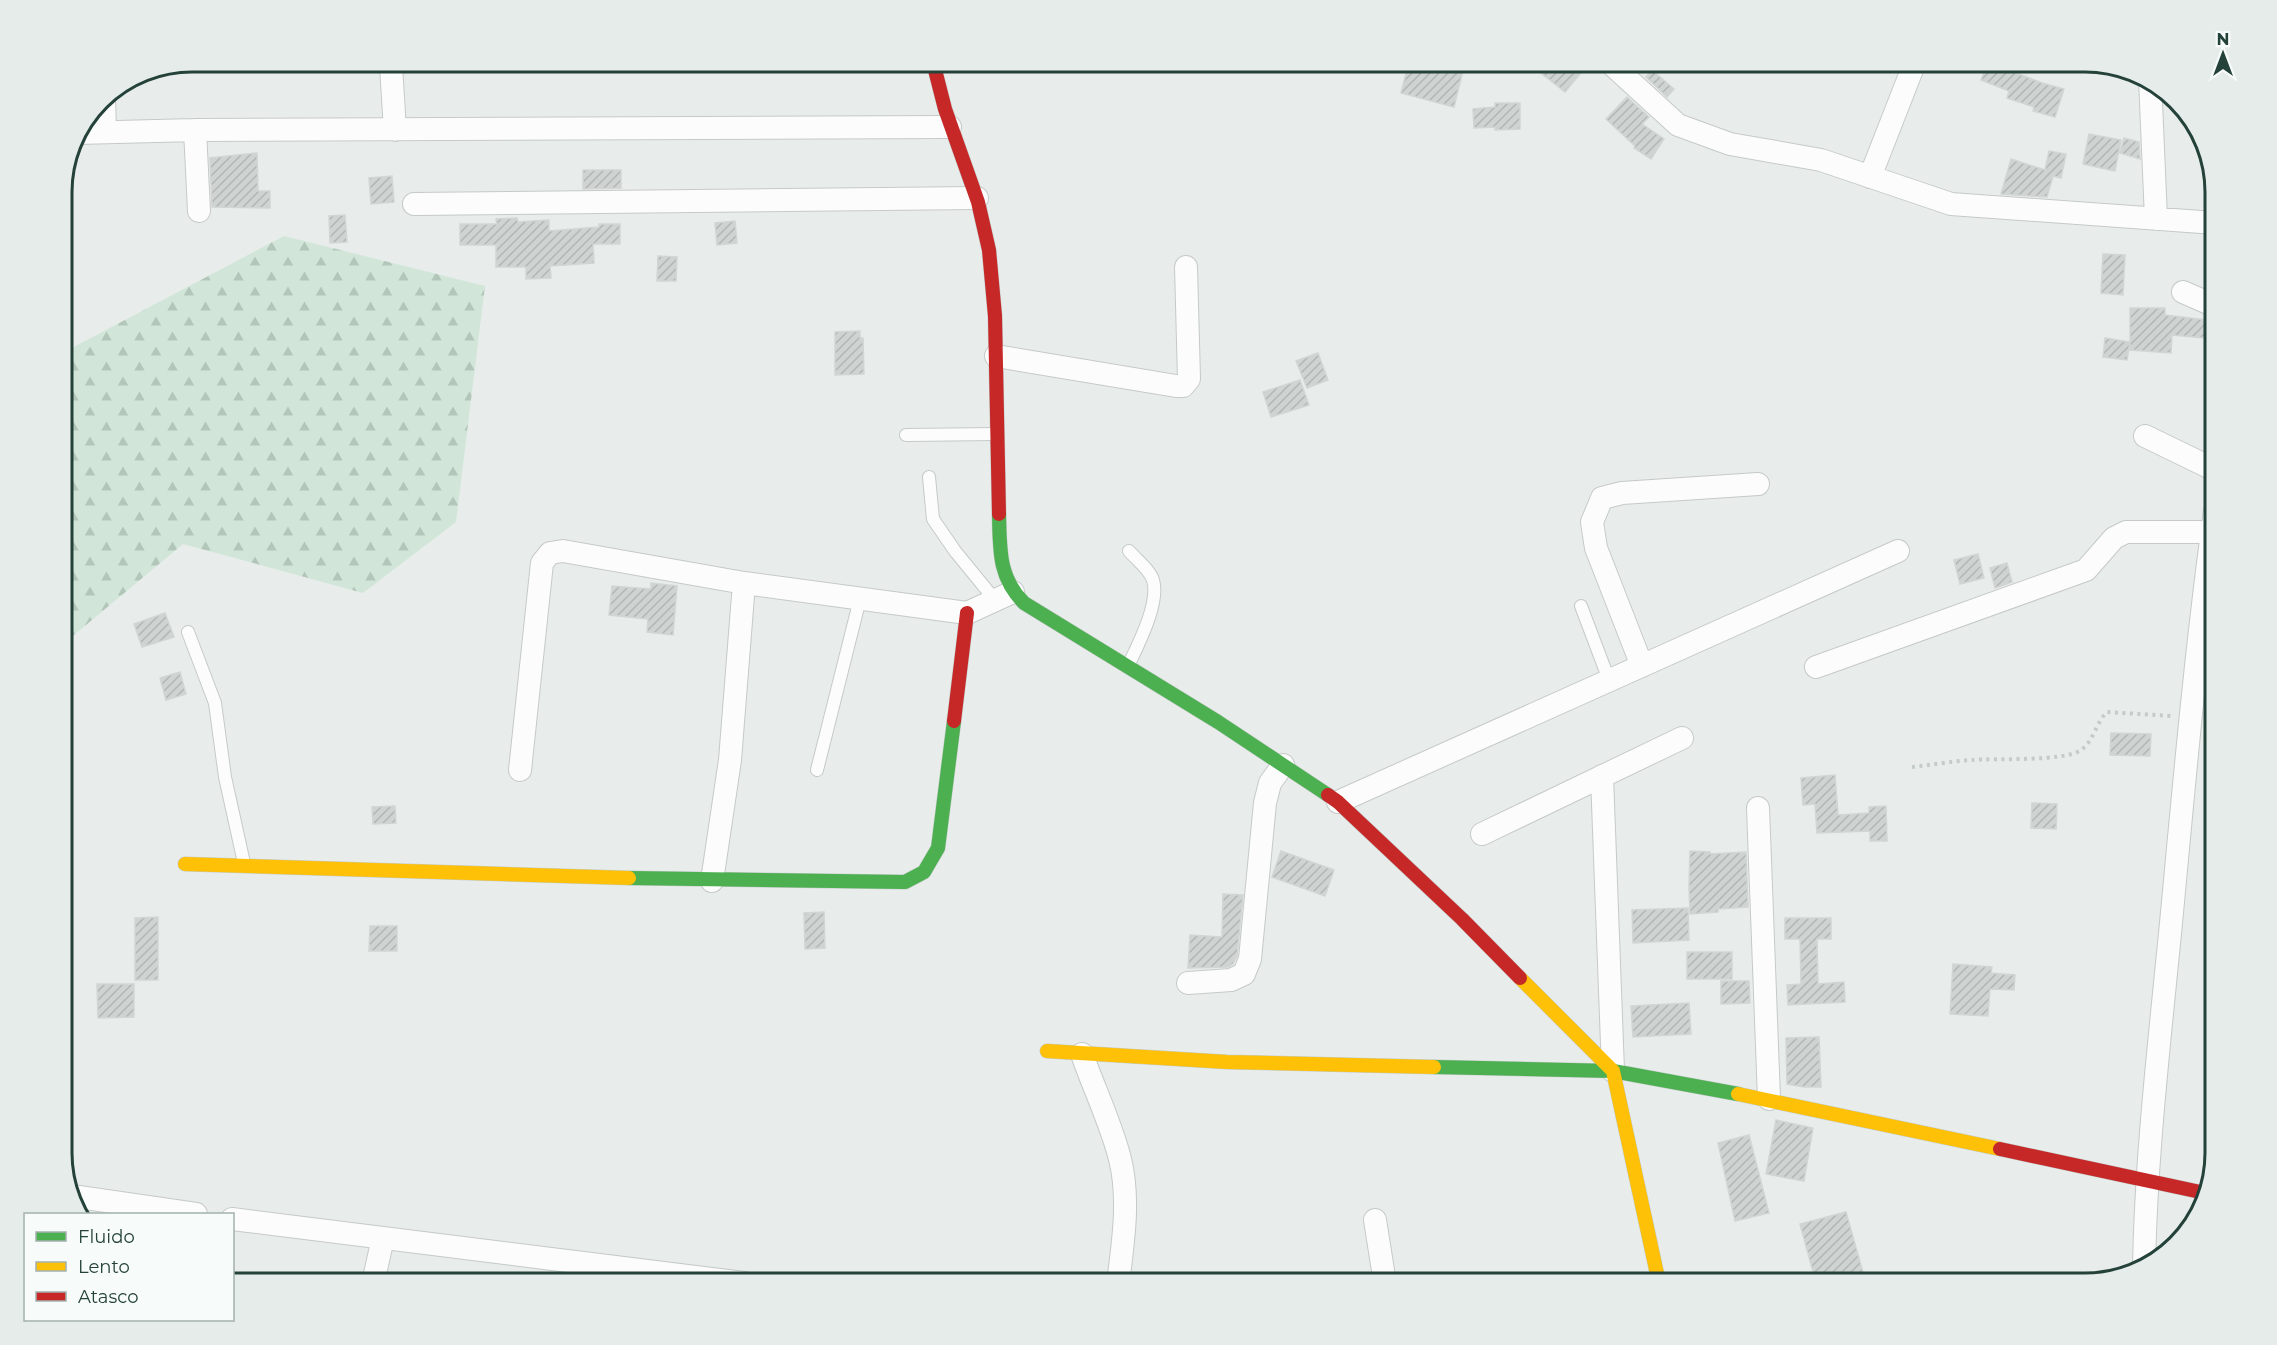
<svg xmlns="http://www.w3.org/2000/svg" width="2277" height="1345" font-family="Montserrat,sans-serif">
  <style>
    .forest { fill: url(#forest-firs) }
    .building { fill: url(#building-hatch); stroke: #d1d6d4; stroke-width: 1.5 }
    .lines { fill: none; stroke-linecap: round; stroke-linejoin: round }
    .lane-casing { stroke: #c5cac8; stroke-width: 14 }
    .street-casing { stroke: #c5cac8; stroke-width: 24 }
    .fast-casing { stroke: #c3cbc8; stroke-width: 15 }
    .slow-casing { stroke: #c3cbc8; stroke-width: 15 }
    .jam-casing { stroke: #c3cbc8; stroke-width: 15 }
    .path { stroke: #c3ccca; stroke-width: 4; stroke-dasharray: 3 4.5; stroke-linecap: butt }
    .lane { stroke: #fcfcfc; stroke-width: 12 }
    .street { stroke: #fcfcfc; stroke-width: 22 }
    .fast { stroke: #4caf50; stroke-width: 14 }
    .slow { stroke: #ffc107; stroke-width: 14 }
    .jam { stroke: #c62828; stroke-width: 14 }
    .rim { fill: none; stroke: #24423a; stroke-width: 3 }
  </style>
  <defs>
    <pattern id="forest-firs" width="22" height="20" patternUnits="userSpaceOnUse" patternTransform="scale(1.5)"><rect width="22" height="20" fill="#d1e6d8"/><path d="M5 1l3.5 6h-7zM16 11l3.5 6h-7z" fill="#b3c6ba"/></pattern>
    <pattern id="building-hatch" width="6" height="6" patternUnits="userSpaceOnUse" patternTransform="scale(1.5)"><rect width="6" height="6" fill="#cfd4d2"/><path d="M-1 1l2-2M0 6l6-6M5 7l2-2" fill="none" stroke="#b2b7b5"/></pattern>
  </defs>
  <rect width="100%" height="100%" fill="#e8edeb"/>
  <!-- forest -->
  <path class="forest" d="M284,236L485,286L456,522L363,593L183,544L62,645V347L68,350Z"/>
  <!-- building -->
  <path class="building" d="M1409,62H1465L1454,107L1401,93Z
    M1527,62H1590L1565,92Z
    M1988,62L2042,83L2064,89L2055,117L2033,111L2034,107L2007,98L2009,91L1981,80Z
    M1652,70L1674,89L1667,97L1646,77Z
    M1627,97L1649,117L1642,124L1664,139L1651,159L1634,148L1635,146L1606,119Z
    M1495,103H1520V129L1495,130V127L1474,128L1473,109L1495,107Z
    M2089,134L2121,140L2115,171L2083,164Z
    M2124,138L2139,142L2140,159L2120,153Z
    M2049,151L2066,154L2061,178L2053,176L2047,197L2001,194L2011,159L2045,170Z
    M257,153L258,191H270V208L212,207L210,158Z
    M583,170H621V188L583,189Z
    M392,176L394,202L371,204L369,178Z
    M345,215L347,242L330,243L329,216Z
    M517,218L518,222L549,220V231L599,227V224H620V244H593L594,263L550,266L551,278L526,279V267H496V245H460V224H497L496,219Z
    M735,221L737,243L717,245L715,223Z
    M2103,254L2125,255L2123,295L2101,293Z
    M658,256L677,257L676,281H657Z
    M2130,308H2165V315L2215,321V339L2172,335L2171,353L2130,350Z
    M860,331V338H863L864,374L835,375V332Z
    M2105,338L2130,342L2127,360L2103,357Z
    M1318,353L1328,380L1307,388L1296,361Z
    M1300,380L1309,405L1271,417L1263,392Z
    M1978,554L1984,578L1960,584L1954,560Z
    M2007,563L2012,582L1995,588L1990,568Z
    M651,583L677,586L673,635L647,632L648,619L609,615L612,586L651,589Z
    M165,613L174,637L142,647L134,624Z
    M180,672L186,694L166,700L160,678Z
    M2111,733L2151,734L2150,756L2110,755Z
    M1835,775L1838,815L1869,813V807L1886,806L1887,841H1870V831L1817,833L1815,804L1803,805L1801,778Z
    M2032,803L2057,804L2056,829L2031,828Z
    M395,806L396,823L373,824L372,807Z
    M1281,851L1334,870L1325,896L1272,877Z
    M1690,851L1710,852V854L1746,852L1748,907L1718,909V912L1690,914L1689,887Z
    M1223,894L1243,895L1237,956L1233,964L1228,967L1188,968L1190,935L1222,937Z
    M1688,908L1689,940L1633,943L1632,910Z
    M824,912L825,948L805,949L804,913Z
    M158,917V980H135V918Z
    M1785,918H1831V939H1817L1818,984L1844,982L1845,1002L1788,1005L1787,985L1801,984L1800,939H1785Z
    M370,926H397V951H369Z
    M1687,952H1732V979H1687Z
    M1953,964L1992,967L1991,973L2015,975L2014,990L1990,989L1988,1016L1950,1014Z
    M1721,981H1749L1750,1003L1721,1004Z
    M97,984H134V1017L98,1018Z
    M1689,1003L1691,1034L1633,1037L1631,1006Z
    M1819,1037L1821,1087H1804L1787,1084L1786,1038Z
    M1776,1120L1813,1128L1804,1181L1766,1174Z
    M1749,1135L1769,1213L1735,1221L1718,1143Z
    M1846,1212L1866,1283H1816L1800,1224Z"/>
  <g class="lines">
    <defs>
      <path id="lane" d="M906,435L995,434
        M929,477L933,519L955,551L995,600
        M1581,606L1609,680
        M188,632L215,703L225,777L244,863
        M1128,666C1138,645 1160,603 1153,580C1150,570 1136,559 1129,551
        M817,770L860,599"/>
      <path id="street" d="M388,62L391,66L395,130
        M1609,62L1678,125L1730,144L1821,160L1951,204L2215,223
        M2150,79L2156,219
        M104,97L105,132
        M195,130L199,211
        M78,133L195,130L950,127
        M1870,177L1915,62
        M414,204L977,198
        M2183,292L2215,306
        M996,356L1176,386H1183L1189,379L1186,267
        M2145,436L2215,470
        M1642,666L1596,548L1592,522L1602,498L1622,493L1758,484
        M1816,667L2086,570L2114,538L2126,532H2212
        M520,770L542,563L550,553L563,551L744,583L967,613L1013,592
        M1602,776L1613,1071
        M1338,802L1898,551
        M1758,808L1769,1099
        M1482,834L1682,738
        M712,881L730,760L744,583
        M1188,983L1231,980L1244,974L1250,959L1265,803L1270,783L1283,765
        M1082,1054C1094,1089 1111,1123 1120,1159C1130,1199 1123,1243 1118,1283
        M72,1196L196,1214
        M232,1219L744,1283
        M1375,1220L1385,1283
        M2144,1268C2146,1153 2160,1037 2171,923C2184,785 2196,647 2215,511
        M373,1283L383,1238"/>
      <path id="fast" d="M999,514C1000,549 998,577 1024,603L1218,722L1328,795
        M629,878L905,882L924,872L938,848L954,721
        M1434,1067L1613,1071L1738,1094"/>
      <path id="slow" d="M185,864L629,878
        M1520,978L1613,1071L1659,1283
        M1047,1051L1227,1062L1434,1067
        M1738,1094L2000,1149"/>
      <path id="jam" d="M933,62L945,109L978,202L989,250L995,316L999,514
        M954,721L967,613
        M1328,795L1338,802L1462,919L1520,978
        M2000,1149L2205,1193"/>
    </defs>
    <!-- lane casing -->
    <use href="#lane" class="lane-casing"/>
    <!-- street casing -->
    <use href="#street" class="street-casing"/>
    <!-- fast casing -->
    <use href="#fast" class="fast-casing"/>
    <!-- slow casing -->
    <use href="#slow" class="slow-casing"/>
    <!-- jam casing -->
    <use href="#jam" class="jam-casing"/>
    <!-- path -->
    <path class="path" d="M1912,767C1932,765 1952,761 1972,760C1996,758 2064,762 2081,750C2094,741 2096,722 2107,712L2171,716"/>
    <!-- lane -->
    <use href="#lane" class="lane"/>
    <!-- street -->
    <use href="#street" class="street"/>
    <!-- fast -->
    <use href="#fast" class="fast"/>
    <!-- slow -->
    <use href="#slow" class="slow"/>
    <!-- jam -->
    <use href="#jam" class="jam"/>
  </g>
  <!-- crop -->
  <path d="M0 0H2277V1345H0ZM192 72H2085A120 120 0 0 1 2205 192V1153A120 120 0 0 1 2085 1273H192A120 120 0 0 1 72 1153V192A120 120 0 0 1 192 72Z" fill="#e6ecea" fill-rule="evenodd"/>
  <path class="rim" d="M192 72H2085A120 120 0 0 1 2205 192V1153A120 120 0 0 1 2085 1273H192A120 120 0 0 1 72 1153V192A120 120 0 0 1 192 72Z"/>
  <!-- legend -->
  <rect x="24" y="1213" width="210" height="108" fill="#f7fbf9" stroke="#a3b1ad" stroke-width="1.5"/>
  <rect x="36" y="1232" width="30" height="9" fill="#4caf50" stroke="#a3b1ad" stroke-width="1.5"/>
  <text x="78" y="1243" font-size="18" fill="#24423a">Fluido</text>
  <rect x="36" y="1262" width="30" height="9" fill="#ffc107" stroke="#a3b1ad" stroke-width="1.5"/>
  <text x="78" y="1273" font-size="18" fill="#24423a">Lento</text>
  <rect x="36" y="1292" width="30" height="9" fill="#c62828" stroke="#a3b1ad" stroke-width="1.5"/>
  <text x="78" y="1303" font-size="18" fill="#24423a">Atasco</text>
  <!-- north arrow -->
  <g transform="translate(2223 54)" stroke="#f7fbf9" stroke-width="4.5" paint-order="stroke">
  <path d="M0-4.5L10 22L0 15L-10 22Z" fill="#24423a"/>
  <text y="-9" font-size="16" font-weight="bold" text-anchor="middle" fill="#24423a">N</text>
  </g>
</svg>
